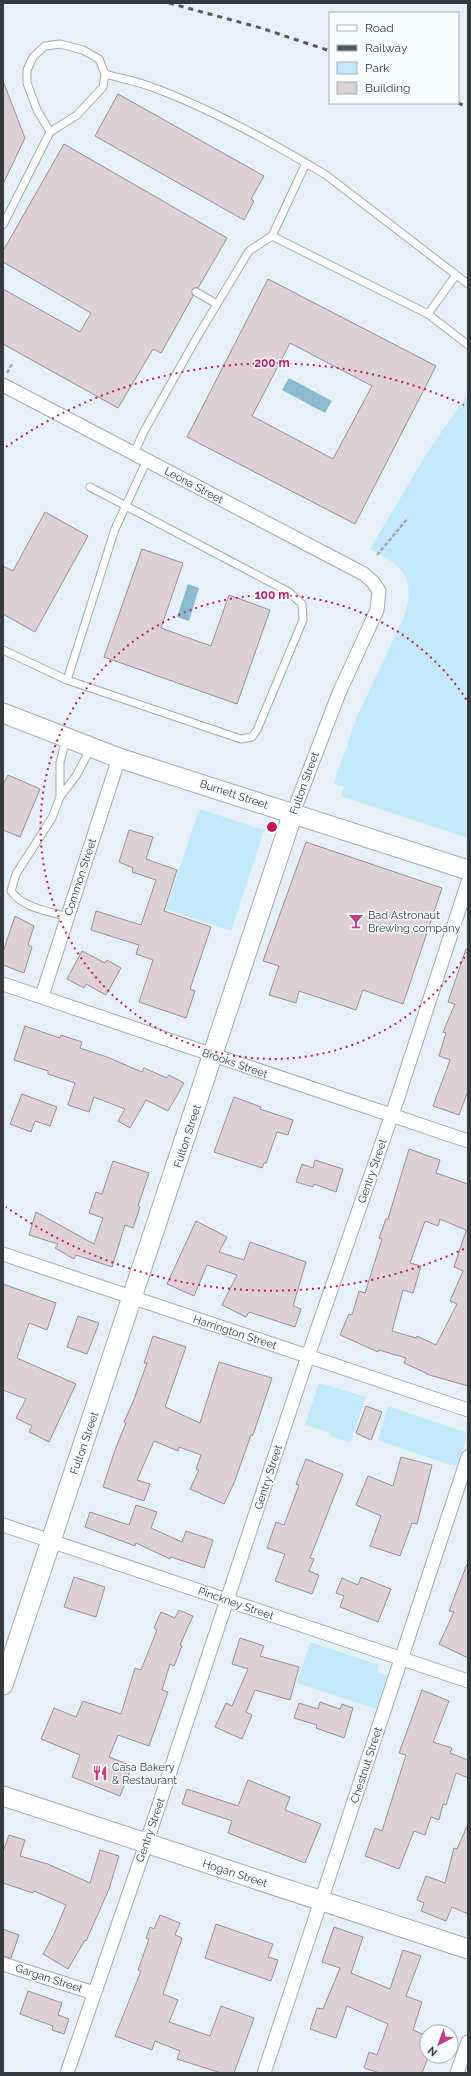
<svg xmlns="http://www.w3.org/2000/svg" width="471" height="2076" font-family="Raleway,sans-serif">
  <style>
    .green { fill: #c2e8f9 }
    .water { fill: #8bb9cd }
    .building { fill: #ddd1d6; stroke: #998e93; fill-rule: evenodd }
    .lines { fill: none; stroke-linecap: round; stroke-linejoin: round }
    .lane-casing { stroke: #9faaaf; stroke-width: 9 }
    .street-casing { stroke: #9faaaf; stroke-width: 15 }
    .secondary-casing { stroke: #9faaaf; stroke-width: 21 }
    .path { stroke: #a0a9ad; stroke-width: 2.5; stroke-dasharray: 4 2; stroke-linecap: butt }
    .lane { stroke: #fff; stroke-width: 7 }
    .street { stroke: #fff; stroke-width: 13 }
    .secondary { stroke: #fff; stroke-width: 19 }
    .rail { stroke: #545a5c; stroke-width: 3; stroke-dasharray: 5 5; stroke-linecap: butt }
    .ring { fill: none; stroke: #c2185b; stroke-width: 2; stroke-dasharray: 2 4 }
    .labels { text-anchor: middle; stroke-width: 3; stroke-linejoin: round; paint-order: stroke }
    .street-label { font-size: 11px; fill: #353a3c; stroke: #f8fdff }
    .poi-label { font-size: 11px; fill: #353a3c; stroke: #f8fdff; text-anchor: start }
    .centre { fill: #c2185b; stroke: #f8fdff; stroke-width: 2 }
    .ring-label { font-size: 12px; text-anchor: middle; font-weight: bold; fill: #c2185b; stroke: #f8fdff; stroke-width: 3; stroke-linejoin: round; paint-order: stroke }
  </style>
  <rect width="100%" height="100%" fill="#e5f1f6"/>
  <!-- green -->
  <path class="green" d="M468,394V838L341,796L344,787L334,783L356,719L405,615C416,577 402,565 370,549L427,453Z
    M199,809L264,830L231,931L166,909Z
    M319,1383L366,1397L350,1443L330,1436V1433L305,1425Z
    M388,1406L468,1433L458,1465H450L378,1440Z
    M310,1642L379,1665L377,1672L388,1676L377,1709L297,1683Z"/>
  <!-- water -->
  <path class="water" d="M289,378L332,401L325,413L282,390Z
    M188,584L199,588L189,621L177,617Z"/>
  <!-- building -->
  <path class="building" d="M3,81L25,138L3,184Z
    M118,94L264,176L251,199L254,201L244,220L95,136Z
    M64,144L227,238L198,288H194L192,290L193,296L161,353L153,349L118,408L3,344V289L80,332L91,313L3,262V251Z
    M268,279L436,366L355,524L187,437ZM290,343L372,386L333,459L252,416Z
    M45,512L88,536L35,632L3,614V566L13,571Z
    M142,549L183,563L161,628L211,646L229,595L270,610L237,704L104,657Z
    M8,775L40,789L20,837L3,830V785Z
    M129,830L153,837L146,859L177,870L164,911L211,927L190,989L195,991L186,1018L139,1002L153,960L136,954L139,945L91,930L96,911L141,925L156,880L132,872L133,868L119,862Z
    M306,842L442,888L403,1004L363,990L356,1010L299,991L296,1003L269,995L279,966L263,961Z
    M15,916L34,926L28,945L32,947L24,973L3,965V952Z
    M466,949H468V1091L459,1115L433,1106L450,1060L439,1056L446,1033L443,1032L455,1004L448,1002Z
    M82,951L105,963L107,960L121,968L106,995L86,984L84,988L67,979Z
    M25,1026L60,1038L61,1035L82,1042L80,1048L107,1057L142,1072L144,1068L167,1078L169,1075L184,1083L168,1111L146,1100L130,1128L118,1121L125,1109L94,1097L89,1112L68,1105L75,1083L48,1074V1071L14,1060Z
    M22,1094L57,1107L50,1126L35,1121L31,1132L10,1124Z
    M234,1097L261,1107L260,1109L293,1120L288,1135L277,1132L266,1163H264L262,1168L214,1152Z
    M409,1149L440,1160L436,1173L468,1184V1231L440,1219L438,1226L425,1221L410,1263L421,1266L413,1293L403,1290L392,1331L416,1338L417,1336L436,1345L457,1304L450,1301L463,1271L454,1267L466,1231L468,1232V1386L426,1374V1373L404,1363L406,1358L379,1350L378,1352L340,1335L349,1314L352,1315L359,1291L365,1293L382,1239L379,1238L386,1219H388Z
    M315,1160L343,1169L336,1192L314,1184L313,1187L296,1182L302,1164L313,1168Z
    M113,1161L149,1173L138,1206L140,1207L133,1228L125,1225L112,1267L76,1255L74,1259L55,1248L58,1244L29,1235L36,1212L94,1244L103,1218L89,1213L96,1192L102,1194Z
    M196,1221L227,1237L219,1252L244,1260L250,1242L306,1262L293,1306L301,1309L295,1327L249,1312L246,1317L222,1305L237,1275L207,1265L194,1296L167,1284Z
    M3,1284L56,1303L47,1330L29,1323L17,1358L76,1384L49,1442L29,1432L32,1426L16,1418L26,1399L3,1390Z
    M78,1316L99,1323L87,1354L67,1347Z
    M153,1336L186,1347L165,1407L200,1423L219,1362L272,1378L253,1435H251L234,1483L224,1504L190,1489L199,1470L196,1469L201,1455L179,1447L178,1451L154,1441L137,1480L150,1484L144,1501L103,1487L115,1450L126,1423L124,1422L133,1402L147,1363H144Z
    M366,1406L382,1412L371,1440L356,1433Z
    M401,1457L432,1465L417,1524L412,1523L400,1556L370,1546L381,1516L356,1505L368,1476L393,1486Z
    M306,1459L343,1474L310,1558L314,1559L309,1571L319,1575L312,1594L275,1581L285,1554L267,1548L276,1522L284,1525L299,1485L296,1484Z
    M136,1505L157,1512L151,1528L182,1542L186,1531L213,1540L204,1568L171,1557L170,1559L136,1543L135,1546L85,1527L90,1512L129,1525Z
    M467,1564H468V1658L439,1644L454,1612L449,1611Z
    M74,1577L105,1587L96,1617L64,1607Z
    M361,1577L391,1589L378,1622L340,1607L344,1596L336,1593L342,1578L358,1585Z
    M179,1610L193,1616L180,1645L182,1646L174,1666L170,1664L162,1690L168,1692L149,1746L118,1735L109,1757L132,1766L120,1796L72,1777L80,1755L41,1739L54,1708L76,1717L83,1701L121,1714L135,1668L141,1670L157,1630L154,1628L161,1612L175,1618Z
    M240,1638L264,1646L260,1656L299,1667L290,1700L255,1690L246,1712L252,1715L242,1739L215,1727L226,1703L232,1706L248,1669L232,1664Z
    M422,1690L449,1701L433,1742L452,1748L450,1753L468,1760V1778L456,1773L446,1805L443,1804L439,1820L431,1817L425,1835L414,1831L399,1869L365,1856L375,1828L382,1831L406,1755L399,1753Z
    M320,1702L340,1709L342,1704L353,1708L344,1738L316,1728L317,1725L294,1718L299,1703L318,1709Z
    M248,1780L290,1797L285,1810L321,1824L305,1863L228,1833L232,1821L182,1804L187,1789L238,1806Z
    M468,1824V1914L452,1907L446,1921L421,1911L424,1903L417,1900L426,1876L445,1883L454,1848L457,1849Z
    M9,1835L25,1840L20,1856L48,1864L90,1883L100,1850L119,1856L109,1889L86,1941L85,1940L68,1969L43,1954L54,1934L66,1905L34,1891L33,1893L3,1883V1852Z
    M160,1915L180,1923L175,1935L182,1938L163,1994L178,2000L169,2022L210,2036L221,2006L254,2018L234,2073H221L177,2059L180,2051L155,2041L152,2050L115,2036L141,1971L138,1970L149,1939L146,1938L150,1927L154,1929Z
    M216,1924L273,1944L268,1957L278,1960L271,1981L205,1958Z
    M334,1927L363,1937L351,1973L390,1989L403,1950L421,1956L406,1996L422,2002L413,2030L427,2036V2060L422,2073H380L364,2068L369,2052L377,2055L388,2024L347,2006L336,2038L310,2029L317,2008L323,2009L340,1968L322,1962Z
    M3,1929L19,1935L11,1958L3,1956Z
    M28,1991L62,2003L58,2015L69,2019L64,2034L52,2030L53,2026L20,2014Z"/>
  <g class="lines">
    <defs>
      <path id="lane" d="M105,74C119,78 135,81 149,86C207,107 273,143 326,175L468,284
        M3,225L50,132L77,115L103,87L105,74L99,59L83,50L60,44L45,46L33,57L27,70V83L37,110L50,132
        M272,236L306,163
        M196,292L217,304
        M428,314L456,275
        M134,454L143,433L196,339L249,251L272,236L428,314L468,345
        M3,650L67,680L241,739L252,737L257,730L303,620L302,604L289,592L90,487
        M67,680L115,529L147,460
        M66,738L60,763V797L52,818L16,874L11,891C23,908 48,911 68,917
        M60,797L76,776L91,748"/>
      <path id="street" d="M3,385L364,574L373,582L379,591L377,610L339,693L293,813
        M3,984L468,1141
        M42,996L119,758
        M3,1254L468,1410
        M3,1525L468,1681
        M3,1964L94,1993
        M67,2073L146,1844L308,1356L398,1097L468,882
        M264,2073L468,1457
        M457,2073L468,2042"/>
      <path id="secondary" d="M3,713L119,758L468,870
        M3,1685L293,813
        M3,1796L468,1949"/>
    </defs>
    <!-- lane casing -->
    <use href="#lane" class="lane-casing"/>
    <!-- street casing -->
    <use href="#street" class="street-casing"/>
    <!-- secondary casing -->
    <use href="#secondary" class="secondary-casing"/>
    <!-- path -->
    <path class="path" d="M7,373L12,364
      M377,555L408,518"/>
    <!-- lane -->
    <use href="#lane" class="lane"/>
    <!-- street -->
    <use href="#street" class="street"/>
    <!-- secondary -->
    <use href="#secondary" class="secondary"/>
    <!-- rail -->
    <path class="rail" d="M169,3L261,28L330,51
      M458,103L468,107"/>
  </g>
  <!-- distance rings -->
  <g class="ring">
    <path d="M468 952A232 232 0 1 1 468 702"/>
    <path d="M464 1249A464 464 0 0 1 6 1207M6 447A464 464 0 0 1 464 405"/>
  </g>
  <!-- icons -->
  <defs>
    <symbol id="bar-bare" viewBox="-9 -9 18 18"><path d="M-6-5H6L.8 .8V4.5H3.5V6h-7V4.5H-.8V.8Z" fill="#bf3d86" stroke="#f8fdff" stroke-width="2.5" paint-order="stroke"/></symbol>
    <symbol id="restaurant-bare" viewBox="-9 -9 18 18"><path d="M-5-6h1v4h1v-4h1v4h1v-4h1v5L-1.5 .5V6h-2V.5L-5-1ZM5-6V6H3V1.5H1.5Q1.5-4 5-6Z" fill="#bf3d86" stroke="#f8fdff" stroke-width="2.5" paint-order="stroke"/></symbol>
  </defs>
  <g fill-rule="evenodd">
    <use href="#bar-bare" x="345" y="910" width="22" height="22"/>
    <use href="#restaurant-bare" x="89" y="1762" width="22" height="22"/>
  </g>
  <g class="labels">
    <!-- street labels -->
    <g class="street-label">
      <text transform="translate(194 485) rotate(28)" y="4">Leona Street</text>
      <text transform="translate(304 783) rotate(-70)" y="4">Fulton Street</text>
      <text transform="translate(234 794) rotate(18)" y="4">Burnett Street</text>
      <text transform="translate(80 877) rotate(-72)" y="4">Common Street</text>
      <text transform="translate(235 1063) rotate(19)" y="4">Brooks Street</text>
      <text transform="translate(187 1136) rotate(-72)" y="4">Fulton Street</text>
      <text transform="translate(372 1171) rotate(-71)" y="4">Gentry Street</text>
      <text transform="translate(235 1332) rotate(18)" y="4">Harrington Street</text>
      <text transform="translate(84 1443) rotate(-71)" y="4">Fulton Street</text>
      <text transform="translate(268 1477) rotate(-72)" y="4">Gentry Street</text>
      <text transform="translate(236 1603) rotate(19)" y="4">Pinckney Street</text>
      <text transform="translate(366 1765) rotate(-72)" y="4">Chestnut Street</text>
      <text transform="translate(150 1830) rotate(-71)" y="4">Gentry Street</text>
      <text transform="translate(235 1873) rotate(18)" y="4">Hogan Street</text>
      <text transform="translate(49 1978) rotate(18)" y="4">Gargan Street</text>
    </g>
    <!-- poi labels -->
    <g class="poi-label">
      <text x="368" y="919">Bad Astronaut<tspan x="368" dy="13">Brewing company</tspan></text>
      <text x="112" y="1771">Casa Bakery<tspan x="112" dy="13">&amp; Restaurant</tspan></text>
    </g>
  </g>
  <circle cx="272" cy="827" r="6" class="centre"/>
  <g class="ring-label">
    <text x="272" y="367">200 m</text>
    <text x="272" y="599">100 m</text>
  </g>
  <!-- border -->
  <rect width="471" height="2076" fill="none" stroke="#353a3c" stroke-width="8"/>
  <!-- legend -->
  <rect x="329" y="12" width="130" height="92" fill="#f8fdff" stroke="#aaafb1"/>
  <rect x="337" y="25" width="20" height="6" fill="#ffffff" stroke="#aaafb1"/>
  <text x="365" y="32" font-size="12" fill="#353a3c">Road</text>
  <rect x="337" y="45" width="20" height="6" fill="#545a5c" stroke="#aaafb1"/>
  <text x="365" y="52" font-size="12" fill="#353a3c">Railway</text>
  <rect x="337" y="62" width="20" height="12" fill="#c2e8f9" stroke="#aaafb1"/>
  <text x="365" y="72" font-size="12" fill="#353a3c">Park</text>
  <rect x="337" y="82" width="20" height="12" fill="#ddd1d6" stroke="#aaafb1"/>
  <text x="365" y="92" font-size="12" fill="#353a3c">Building</text>
  <!-- north arrow -->
  <g transform="translate(439 2044) rotate(221)"><circle r="19" fill="#f8fdff" stroke="#aaafb1"/>
  <path d="M0-3L7 15L0 10L-7 15Z" fill="#bf3d86"/>
  <text y="-6" font-size="11" font-weight="bold" text-anchor="middle" fill="#353a3c">N</text>
  </g>
</svg>
